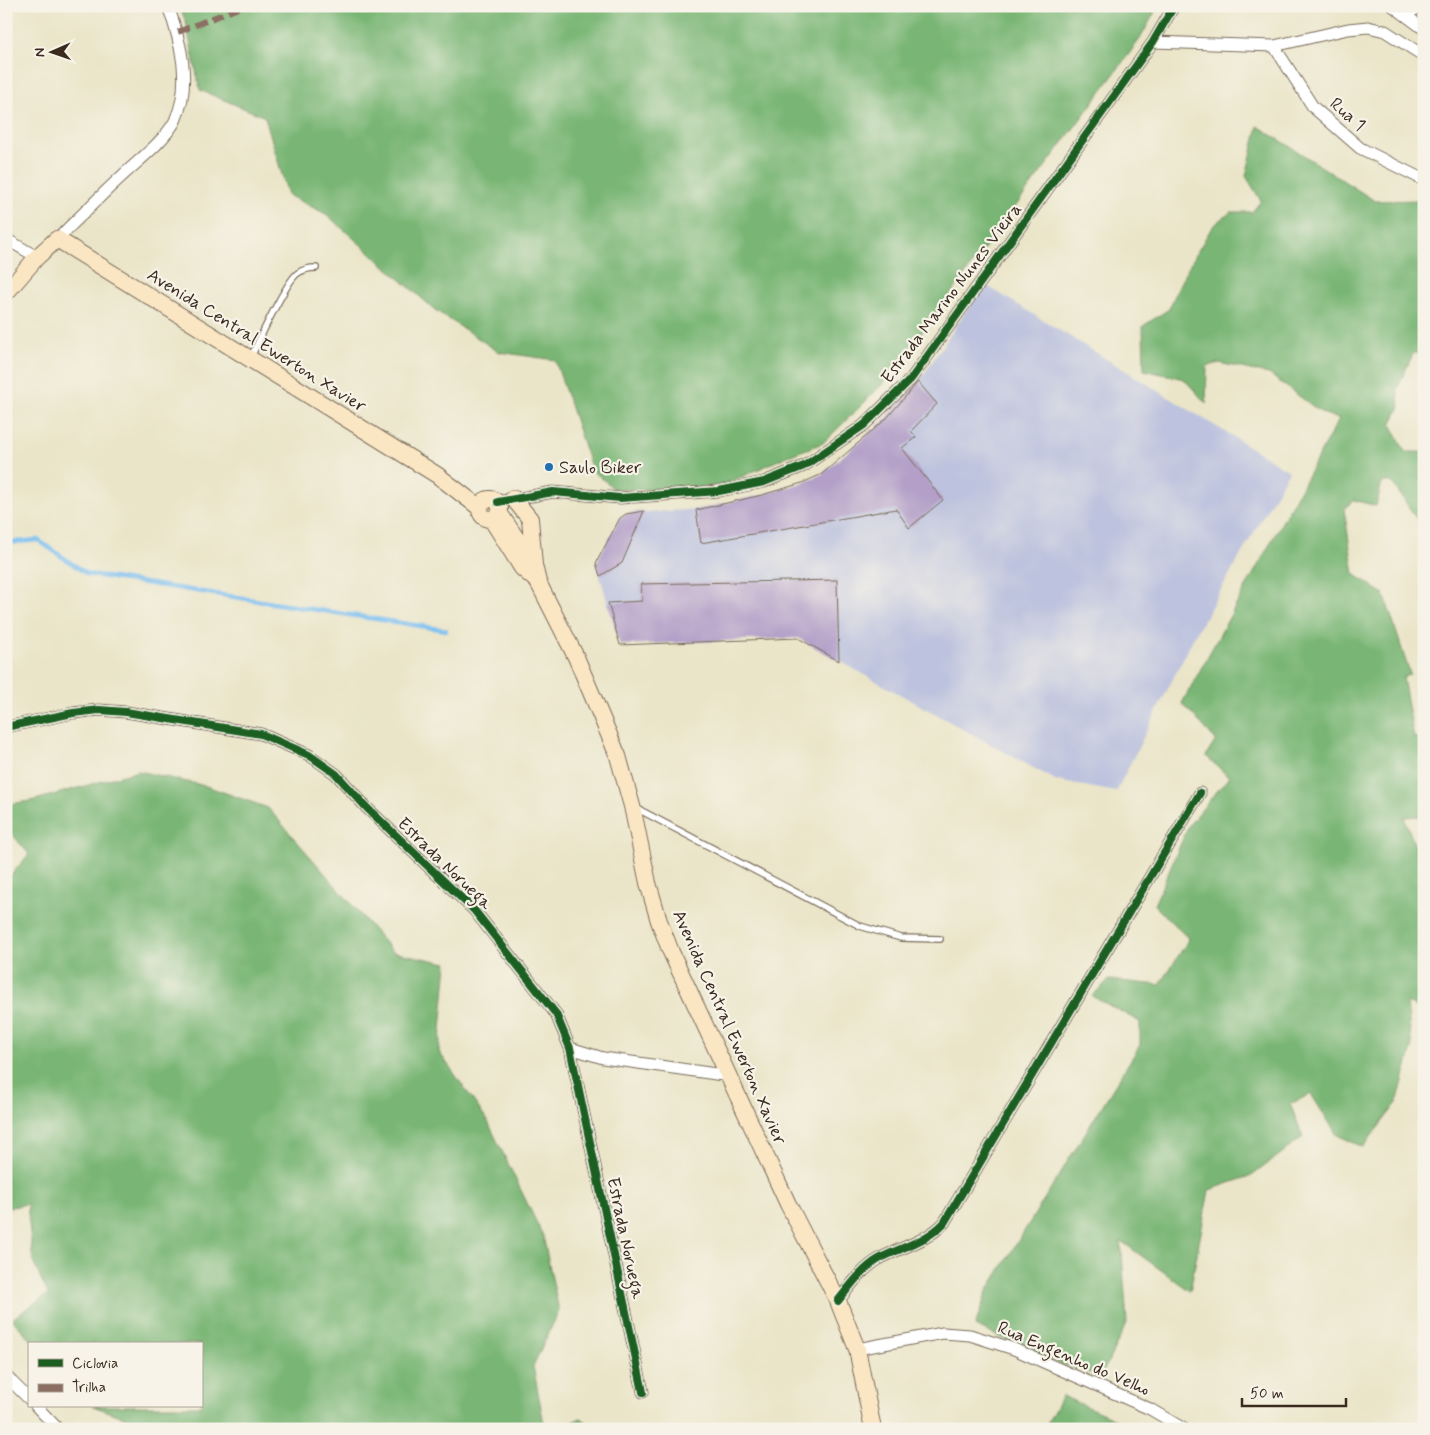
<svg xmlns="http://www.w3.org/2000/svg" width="1430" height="1435" font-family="Mynerve,sans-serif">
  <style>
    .industrial { fill: #bdc3de }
    .forest { fill: #79b675; stroke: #5a704a }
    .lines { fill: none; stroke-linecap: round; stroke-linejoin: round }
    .stream { stroke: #7bbff1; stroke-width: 4.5 }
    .building { fill: #b39fc8 }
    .lane-casing { stroke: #786b5a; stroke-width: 8 }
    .street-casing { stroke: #786b5a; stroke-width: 13 }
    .secondary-casing { stroke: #786b5a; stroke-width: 18 }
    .lane { stroke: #fff; stroke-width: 5.5 }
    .street { stroke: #fff; stroke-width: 11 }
    .secondary { stroke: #fbe6c4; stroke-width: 16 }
    .quiet { stroke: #8d6e63; stroke-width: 6; stroke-dasharray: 12 6; stroke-linecap: butt }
    .cycleway-casing { stroke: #f7f3e8; stroke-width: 11 }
    .cycleway { stroke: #1b5e20; stroke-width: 8 }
    .poi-dot { fill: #1f6fb2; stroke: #f7f3e8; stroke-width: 2 }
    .labels { text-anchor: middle; stroke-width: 4.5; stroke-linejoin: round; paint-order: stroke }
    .street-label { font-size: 18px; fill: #3b2a1e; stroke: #f7f3e8 }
    .poi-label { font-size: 18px; fill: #3b2a1e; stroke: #f7f3e8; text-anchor: start }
  </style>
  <rect width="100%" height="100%" fill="#f7f3e8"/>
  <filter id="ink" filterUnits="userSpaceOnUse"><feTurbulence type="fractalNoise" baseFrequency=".02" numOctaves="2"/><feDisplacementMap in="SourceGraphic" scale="10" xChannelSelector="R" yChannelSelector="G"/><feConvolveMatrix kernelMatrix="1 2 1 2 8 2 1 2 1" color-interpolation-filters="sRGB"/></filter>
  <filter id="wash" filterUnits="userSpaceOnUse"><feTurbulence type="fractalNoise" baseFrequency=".0096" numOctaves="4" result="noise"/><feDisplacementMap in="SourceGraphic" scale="20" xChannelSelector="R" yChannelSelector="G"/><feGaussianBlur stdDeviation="1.12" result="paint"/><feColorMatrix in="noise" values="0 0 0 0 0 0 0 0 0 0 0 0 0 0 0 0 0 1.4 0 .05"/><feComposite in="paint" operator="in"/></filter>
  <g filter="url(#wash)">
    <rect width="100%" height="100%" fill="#eae5c8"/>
    <!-- industrial -->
    <path class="industrial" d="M984,284L1289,471L1196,633L1116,792L1057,781L798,638L620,645L596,563L620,518L626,514L699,509L762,495L802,483L822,474L885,420L920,380Z"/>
    <!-- forest -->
    <path class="forest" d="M179,6H1158L1140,39L885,382L823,443L785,457L724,485L676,490L614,489L592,470L555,360L499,352L435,310L326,214L288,195L265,117L200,90L186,22Z
      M1258,126L1375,201L1424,200V357L1414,352L1397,389L1400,407L1391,424L1405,452H1421L1424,456V524H1420L1392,482H1382L1376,506L1354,500L1344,509L1354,574L1384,594L1410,674L1403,678L1414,738L1424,737V816L1404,817L1424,870V1010L1407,1003L1412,1048L1397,1103L1363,1147L1337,1135L1311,1094L1290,1104L1303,1137L1253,1175L1209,1190L1190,1291L1121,1241L1127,1323L1101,1376L1060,1364L975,1326L987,1291L1140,1045V1022L1092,996L1109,980L1160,985L1189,939L1154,905L1189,825L1229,777L1206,756L1216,740L1182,703L1339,419L1322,413L1269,374L1219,363L1207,366L1206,403L1184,379L1144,370L1143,326L1169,309L1185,273L1212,227L1231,212H1252L1261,201L1246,176Z
      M138,771L206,786L268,808L393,952L447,963L439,1052L487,1120L543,1236L559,1311L533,1366L545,1429H157L93,1406H201V1344H35L12,1319L48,1294L33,1262L27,1204L6,1208V881L29,854L6,827V805L35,800Z
      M1062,1396L1139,1429H1044Z
      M581,1418L596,1429H557Z"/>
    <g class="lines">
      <!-- stream -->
      <path class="stream" d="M6,543L38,540L87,574L446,630"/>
    </g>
    <g id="blocks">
      <!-- building -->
      <path class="building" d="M918,382L937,404L911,431L916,437L902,448L943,500L909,528L896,509L701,543L696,510L762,495L802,483L822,474L886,419Z
        M644,511L622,563L600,576L596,563L620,518L626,514Z
        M837,580L839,661L798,638L620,645L608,603L642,601L641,584Z"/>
    </g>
  </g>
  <g filter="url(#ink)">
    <use href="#blocks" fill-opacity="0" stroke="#786b5a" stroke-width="1"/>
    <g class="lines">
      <defs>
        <path id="lane" d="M251,357C258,342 287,280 298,273C304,269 309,268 316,268
          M636,808L860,926L901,938L940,939"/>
        <path id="street" d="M1393,6L1424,29
          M1404,14L1424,6
          M1153,42L1274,46L1348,29L1368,27L1385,31L1424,56
          M1274,46L1313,107L1360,148L1424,180
          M6,239L37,257
          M57,239C79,218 100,196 122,176C138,161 165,140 175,121C192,84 181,42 168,6
          M498,502L553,492L620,498L719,491L764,482L804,466L864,425L911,379L1153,42L1174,6
          M6,727L73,713L99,710L126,712L261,734L309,755L336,774L367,808L474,910L556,1014L570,1048L643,1392
          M570,1048L603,1058L730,1076
          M838,1301C850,1286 862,1269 879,1259C901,1247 926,1242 944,1223L1200,793
          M857,1349L943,1333L970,1335L1014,1349L1150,1409L1184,1429
          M6,1376L29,1399
          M36,1406L58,1429"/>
        <path id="secondary" d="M6,293L37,257L57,239L437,475L480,508
          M513,498L530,519L534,565
          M480 509a10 10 0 1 1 20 0a10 10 0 1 1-20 0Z
          M500,514L534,565L538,582L576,657L618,756L632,806L648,883L659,921L671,952L788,1204L838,1301L857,1349L873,1429
          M492,520L522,568L538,582"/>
      </defs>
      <!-- lane casing -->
      <use href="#lane" class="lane-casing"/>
      <!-- street casing -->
      <use href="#street" class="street-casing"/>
      <!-- secondary casing -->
      <use href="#secondary" class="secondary-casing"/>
      <!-- lane -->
      <use href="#lane" class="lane"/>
      <!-- street -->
      <use href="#street" class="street"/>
      <!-- secondary -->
      <use href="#secondary" class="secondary"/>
      <!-- quiet -->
      <path class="quiet" d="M178,32L243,6"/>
      <defs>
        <path id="cycleway" d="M498,502L553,492L620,498L719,491L764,482L804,466L864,425L911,379L1153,42L1174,6
          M6,727L73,713L99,710L126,712L261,734L309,755L336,774L367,808L474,910L556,1014L570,1048L643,1392
          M838,1301C850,1286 862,1269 879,1259C901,1247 926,1242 944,1223L1200,793"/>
      </defs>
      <!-- cycleway casing -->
      <use href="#cycleway" class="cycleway-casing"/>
      <!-- cycleway -->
      <use href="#cycleway" class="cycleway"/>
    </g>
  </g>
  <!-- markers -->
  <circle class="poi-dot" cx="549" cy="467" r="5"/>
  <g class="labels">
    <!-- street labels -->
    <g class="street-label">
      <text transform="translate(1348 114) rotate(41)" y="6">Rua 1</text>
      <text transform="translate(951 293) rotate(-53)" y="6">Estrada Marino Nunes Vieira</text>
      <text transform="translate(257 340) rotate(32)" y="6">Avenida Central Ewerton Xavier</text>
      <text transform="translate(445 863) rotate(44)" y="6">Estrada Noruega</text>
      <text transform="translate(730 1027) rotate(66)" y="6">Avenida Central Ewerton Xavier</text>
      <text transform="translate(626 1238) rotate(78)" y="6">Estrada Noruega</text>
      <text transform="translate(1074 1358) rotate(23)" y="6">Rua Engenho do Velho</text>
    </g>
    <!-- poi labels -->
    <g class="poi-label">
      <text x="559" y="473">Saulo Biker</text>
    </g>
  </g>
  <!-- margin -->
  <rect width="1430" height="1435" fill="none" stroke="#f7f3e8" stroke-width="25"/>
  <!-- legend -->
  <rect x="28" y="1342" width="175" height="65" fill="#f7f3e8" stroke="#aca397"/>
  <rect x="38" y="1359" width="25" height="8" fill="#1b5e20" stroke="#aca397"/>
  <text x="72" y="1368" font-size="15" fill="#3b2a1e">Ciclovia</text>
  <rect x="38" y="1384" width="25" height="8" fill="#8d6e63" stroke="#aca397"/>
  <text x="72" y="1392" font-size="15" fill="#3b2a1e">Trilha</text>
  <!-- north arrow -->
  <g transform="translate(52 52) rotate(268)" stroke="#f7f3e8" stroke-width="4" paint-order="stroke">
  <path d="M0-4L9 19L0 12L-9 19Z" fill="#3b2a1e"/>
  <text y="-8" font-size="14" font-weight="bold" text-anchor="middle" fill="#3b2a1e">N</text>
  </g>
  <!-- scale -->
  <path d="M1242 1398v8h104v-8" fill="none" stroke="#3b2a1e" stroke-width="2.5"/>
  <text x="1250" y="1398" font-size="15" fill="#3b2a1e" stroke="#f7f3e8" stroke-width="4" paint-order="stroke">50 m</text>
</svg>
